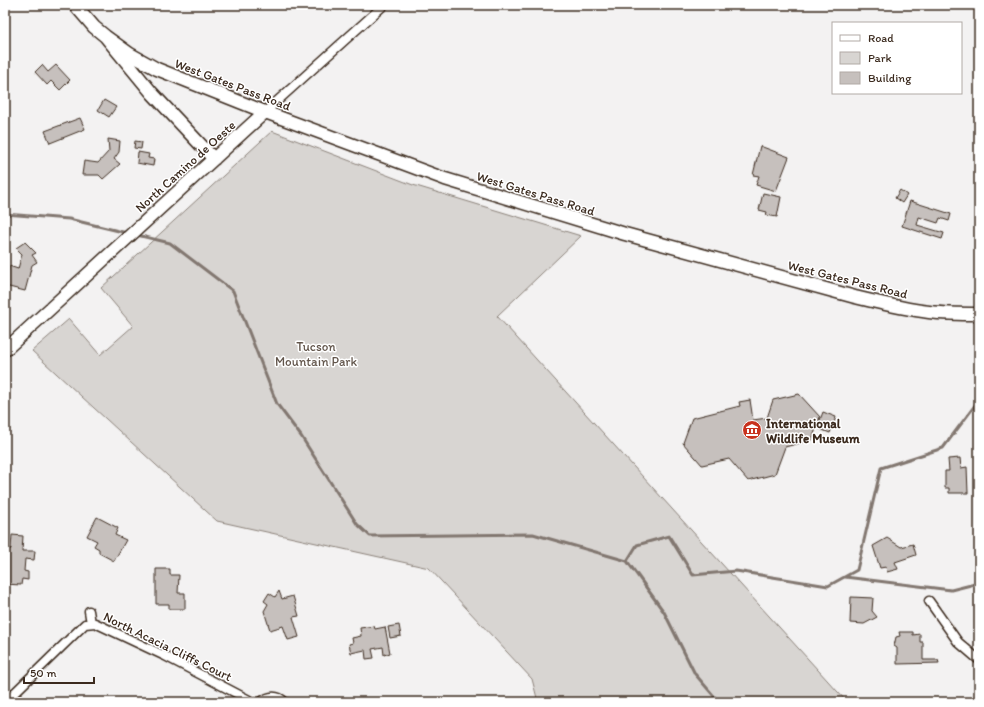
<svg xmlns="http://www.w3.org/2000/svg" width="984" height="707" font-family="Itim,sans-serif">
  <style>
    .green { fill: #d8d5d2; stroke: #8a8078 }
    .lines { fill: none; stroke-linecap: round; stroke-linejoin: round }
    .stream { stroke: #827770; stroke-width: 3 }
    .building { fill: #c6c0bd; stroke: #3b2a1e }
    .street-casing { stroke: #3b2a1e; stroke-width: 11 }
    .secondary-casing { stroke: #3b2a1e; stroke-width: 15 }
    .street { stroke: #fff; stroke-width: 8 }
    .secondary { stroke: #fff; stroke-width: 12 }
    .labels { text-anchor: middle; stroke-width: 3; stroke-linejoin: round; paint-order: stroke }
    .street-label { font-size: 13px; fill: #3b2a1e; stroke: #fff }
    .park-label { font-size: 13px; fill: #62554b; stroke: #fff }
    .poi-label { font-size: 13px; font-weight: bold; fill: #3b2a1e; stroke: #fff; text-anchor: start }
  </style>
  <rect width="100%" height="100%" fill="#f3f2f2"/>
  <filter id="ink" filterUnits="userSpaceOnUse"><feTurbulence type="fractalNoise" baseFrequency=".025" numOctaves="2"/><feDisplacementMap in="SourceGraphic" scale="8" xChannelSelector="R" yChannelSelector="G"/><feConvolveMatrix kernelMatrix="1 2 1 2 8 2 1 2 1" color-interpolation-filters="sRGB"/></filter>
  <g filter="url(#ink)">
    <!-- green -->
    <path class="green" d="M272,131L413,185L581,236L497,316L847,702H538L532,679L429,568L217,521L32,351L69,319L100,355L133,326L101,288Z"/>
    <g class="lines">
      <!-- stream -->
      <path class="stream" d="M5,214L69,219L127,233
        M137,235L170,243L233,291L277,404L301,436L357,524L370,536L533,534L627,561L664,612L695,674L719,702
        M627,561L637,545L669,536L693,575L736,571L828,586L857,570L881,468L943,448L979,400
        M845,577L951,590L979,583"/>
    </g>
    <!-- building -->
    <path class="building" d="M42,65L48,72L56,65L70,80L60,90L51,81L47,85L35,72Z
      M104,100L116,107L109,117L98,110Z
      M80,118L85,129L50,143L45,131Z
      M108,139L120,141L119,152L114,159L120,164L103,179L99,175H82L84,161L98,163L109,151Z
      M135,141L142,142L141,149L134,148Z
      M760,146L789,157L776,191L756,185L759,176L753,175Z
      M138,152L149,154L148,158L154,159L153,166L137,163Z
      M900,190L907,195L902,203L895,198Z
      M763,193L781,197L777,217L766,215L767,212L759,210Z
      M910,201L951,214L949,221L940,218L938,223L919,217L917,225L944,233L942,239L902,226Z
      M25,242L36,253L32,255L37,262L32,265L25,291L5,286V281L9,266L18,269L22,254L16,248Z
      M799,394L820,417L812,440L785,447L775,474L748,481L729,459L702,465L683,443L692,418L740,406L739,402L750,400L753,420L767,418L773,400Z
      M823,412L836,417L830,433L817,428Z
      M960,458L961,468L967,467L968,493H949V488H945V471H949L948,459Z
      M97,517L118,528L115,535L126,540L114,561L99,553V549L94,546L97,541L87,536Z
      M12,535L23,536L22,551H35L34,560L25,559L24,571L28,572V580L22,579L21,585L5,584V549H11Z
      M887,538L901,547L913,544L916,555L895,562L898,569L887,572L886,567L880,568L873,546Z
      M156,569H170V575H179L178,593H185V609H169V604H156Z
      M279,591L282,599L293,596L299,616L293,617L299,637L288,640L283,626L270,630L264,611L268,604L264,601L269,593L275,597Z
      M851,597L873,598L872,611L877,617L864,624L850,623Z
      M399,625L401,636L390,638L388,627Z
      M374,626L375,629L385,627L390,653L384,655L383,647L372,649L374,658L366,659L365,650L351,653L349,644L353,643L352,638L361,636L360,628Z
      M899,632H913V635L920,634V642H923V660H938L939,663L897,664V648L894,646L896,637L900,636Z"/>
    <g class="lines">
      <defs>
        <path id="street" d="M265,112L384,5
          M929,601L958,642L979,660
          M89,611L91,623
          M5,702L85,624L95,623L165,656L253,702
          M261,702C269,695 278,695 285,702"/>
        <path id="secondary" d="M75,5L94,27L105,36L152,93L214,159
          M105,36L130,54L157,69L265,112L445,179L625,234L855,297C880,303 904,309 929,312C946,314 962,314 979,314
          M5,350L265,112"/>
      </defs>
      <!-- street casing -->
      <use href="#street" class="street-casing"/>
      <!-- secondary casing -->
      <use href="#secondary" class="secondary-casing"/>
      <!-- street -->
      <use href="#street" class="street"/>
      <!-- secondary -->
      <use href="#secondary" class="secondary"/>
    </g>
  </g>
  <!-- icons -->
  <defs>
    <symbol id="museum-disc" viewBox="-11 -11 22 22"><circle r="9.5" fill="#c8321e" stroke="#fff"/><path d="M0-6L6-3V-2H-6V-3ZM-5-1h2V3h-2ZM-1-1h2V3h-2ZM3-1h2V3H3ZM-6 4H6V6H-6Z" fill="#fff"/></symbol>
  </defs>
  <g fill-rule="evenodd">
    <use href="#museum-disc" x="741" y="419" width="22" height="22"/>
  </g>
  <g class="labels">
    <!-- street labels -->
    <g class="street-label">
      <text transform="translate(233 84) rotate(21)" y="5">West Gates Pass Road</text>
      <text transform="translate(185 166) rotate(-42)" y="5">North Camino de Oeste</text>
      <text transform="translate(536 193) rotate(17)" y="5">West Gates Pass Road</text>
      <text transform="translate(848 279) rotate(14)" y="5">West Gates Pass Road</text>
      <text transform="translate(168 646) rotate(26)" y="5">North Acacia Cliffs Court</text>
    </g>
    <!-- park labels -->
    <g class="park-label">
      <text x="316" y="351">Tucson<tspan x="316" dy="15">Mountain Park</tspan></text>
    </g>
    <!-- poi labels -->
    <g class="poi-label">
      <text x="766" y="428">International<tspan x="766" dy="15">Wildlife Museum</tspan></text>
    </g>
  </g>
  <!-- margin -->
  <rect width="984" height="707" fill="none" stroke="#fff" stroke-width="20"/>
  <rect x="10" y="10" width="964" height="687" fill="none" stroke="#3b2a1e" stroke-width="1.5" filter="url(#ink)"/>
  <!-- legend -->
  <rect x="832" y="22" width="130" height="72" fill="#ffffff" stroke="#b1aaa5"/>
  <rect x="840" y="35" width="20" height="6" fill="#ffffff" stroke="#b1aaa5"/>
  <text x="868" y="42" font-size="12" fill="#3b2a1e">Road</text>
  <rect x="840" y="52" width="20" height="12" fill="#d8d5d2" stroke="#b1aaa5"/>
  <text x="868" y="62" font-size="12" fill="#3b2a1e">Park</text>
  <rect x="840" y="72" width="20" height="12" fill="#c6c0bd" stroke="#b1aaa5"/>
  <text x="868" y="82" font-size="12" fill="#3b2a1e">Building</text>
  <!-- scale -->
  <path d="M24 677v6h70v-6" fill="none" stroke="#3b2a1e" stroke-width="2"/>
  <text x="30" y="677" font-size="12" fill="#3b2a1e" stroke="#ffffff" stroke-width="3" paint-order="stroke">50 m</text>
</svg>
